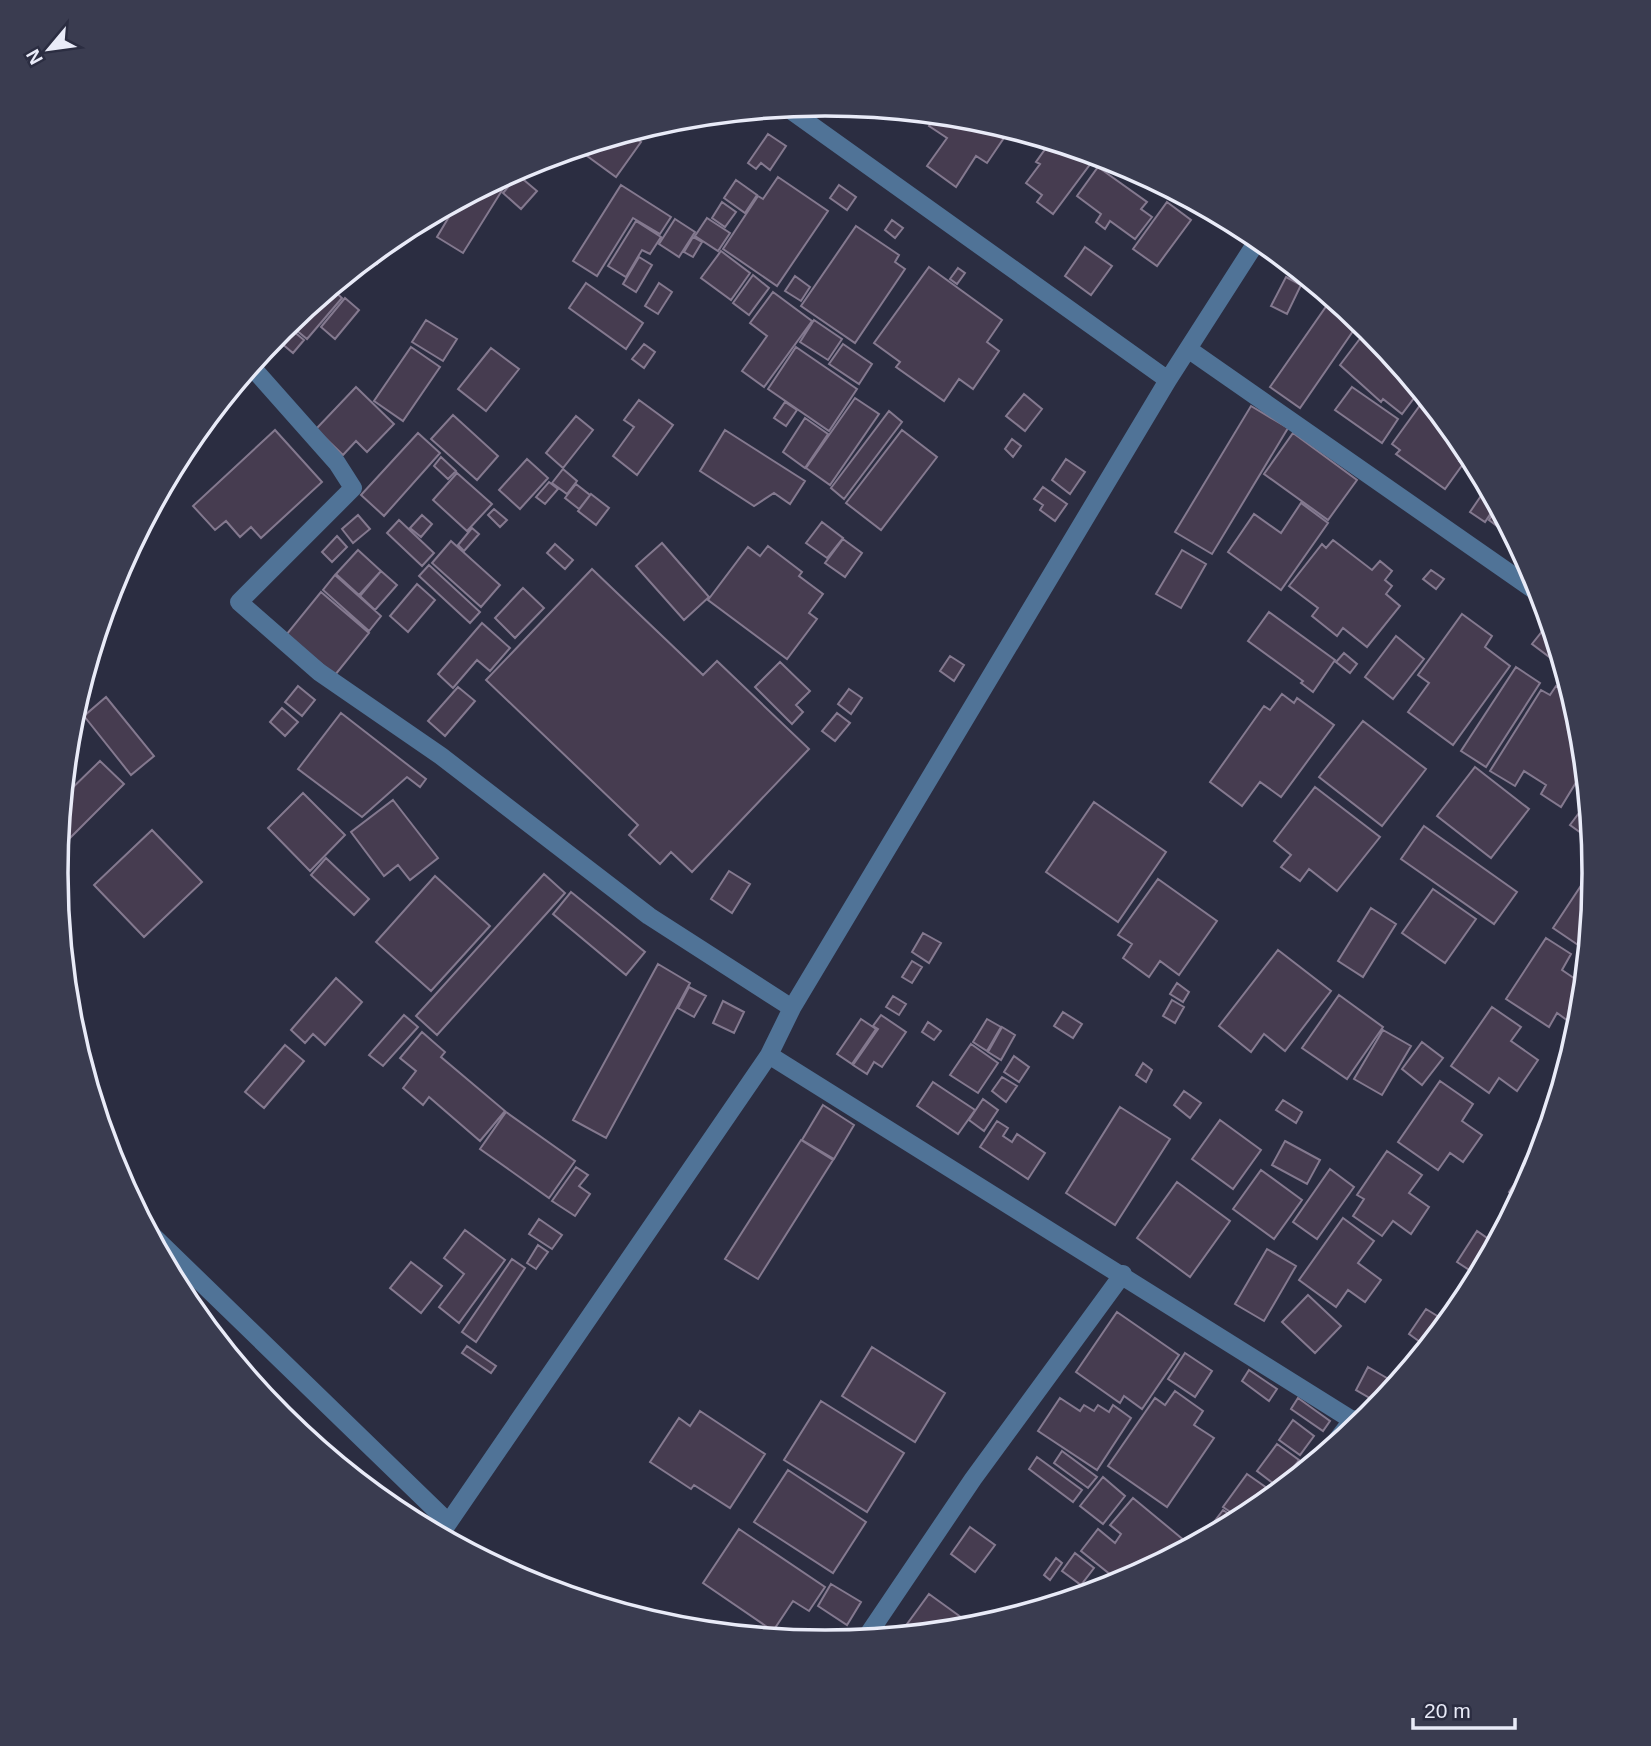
<svg xmlns="http://www.w3.org/2000/svg" width="1651" height="1746" font-family="Arial,sans-serif">
  <style>
    .building { fill: #463c50; stroke: #84798f; stroke-width: 2 }
    .lines { fill: none; stroke-linecap: round; stroke-linejoin: round }
    .minor { stroke: #507397; stroke-width: 18 }
    .rim { fill: none; stroke: #e9ebf8; stroke-width: 3.5 }
  </style>
  <rect width="100%" height="100%" fill="#2b2d41"/>
  <!-- building -->
  <path class="building" d="M937,115L976,118L1010,129L987,163L976,156L956,187L927,166L947,138L929,126Z
    M628,133L641,142L616,177L576,148Z
    M768,134L786,146L770,170L761,163L756,169L748,163Z
    M1051,141L1097,155L1053,214L1037,202L1042,195L1026,183L1040,164L1036,162Z
    M1098,167L1147,202L1141,209L1152,217L1135,239L1110,221L1105,229L1096,222L1101,214L1077,196Z
    M518,175L537,191L521,209L503,193Z
    M778,177L828,211L777,286L723,249L758,196L763,199Z
    M498,180L506,184L463,253L437,237L459,200Z
    M736,180L757,195L745,213L724,198Z
    M621,185L671,217L660,234L633,218L597,276L573,261Z
    M839,185L856,197L847,210L830,198Z
    M722,202L736,212L725,227L712,218Z
    M1167,202L1191,220L1157,266L1133,249Z
    M707,218L730,233L718,251L695,236Z
    M675,219L695,232L679,257L659,244Z
    M892,220L903,228L895,238L885,230Z
    M636,221L661,237L650,254L642,250L626,277L608,266Z
    M856,226L899,255L895,262L905,269L855,343L801,306Z
    M395,236L398,238L377,264L369,257Z
    M693,237L702,242L693,257L684,252Z
    M1085,247L1112,266L1091,295L1065,276Z
    M721,251L750,273L731,300L701,278Z
    M639,257L652,265L636,292L623,284Z
    M929,267L1002,320L987,342L999,351L973,389L959,379L944,401L896,367L900,362L874,343Z
    M958,268L965,273L957,284L950,279Z
    M753,275L769,288L749,315L733,303Z
    M795,276L810,287L801,301L785,291Z
    M1286,277L1301,285L1287,314L1271,306Z
    M586,283L643,323L626,349L569,308Z
    M659,283L672,292L658,314L645,306Z
    M331,288L342,298L307,339L290,325Z
    M773,292L812,321L764,387L742,371L767,336L750,323Z
    M345,298L359,310L335,339L321,327Z
    M1332,298L1360,321L1300,408L1270,387Z
    M426,320L457,339L443,361L412,342Z
    M814,320L842,339L828,360L800,342Z
    M1368,328L1420,390L1402,414L1383,399L1381,402L1340,365Z
    M292,330L304,340L293,353L281,343Z
    M644,344L655,352L644,368L632,359Z
    M843,344L872,364L859,384L829,364Z
    M411,347L440,367L403,421L374,401Z
    M796,347L857,389L829,431L768,389Z
    M491,348L519,369L486,411L458,389Z
    M356,387L394,424L367,452L356,441L343,455L316,429Z
    M1352,387L1398,419L1382,443L1335,410Z
    M1024,394L1042,409L1025,431L1006,416Z
    M1426,397L1467,449L1459,461L1463,464L1445,489L1396,454L1400,450L1392,444Z
    M855,398L879,414L830,485L806,468Z
    M639,400L673,425L637,475L613,456L634,427L624,420Z
    M785,402L797,410L786,426L774,418Z
    M1251,406L1288,428L1212,554L1175,532Z
    M889,411L902,422L844,499L831,488Z
    M453,415L498,456L477,480L431,439Z
    M576,416L593,430L563,468L546,453Z
    M805,418L828,434L805,468L783,452Z
    M275,430L322,482L261,538L251,527L240,537L226,521L215,530L193,506Z
    M725,430L805,481L790,504L774,493L754,506L700,471Z
    M902,430L937,457L881,530L846,503Z
    M418,433L440,453L384,516L361,495Z
    M1293,433L1357,480L1328,520L1264,474Z
    M1012,439L1021,446L1013,457L1005,449Z
    M441,457L456,471L448,479L434,466Z
    M527,459L548,478L520,509L499,490Z
    M1066,459L1085,472L1070,494L1052,480Z
    M563,469L577,481L567,494L552,483Z
    M457,473L492,504L467,531L433,500Z
    M549,482L558,489L545,504L536,497Z
    M576,484L590,495L579,509L565,498Z
    M1043,487L1067,504L1055,521L1040,510L1043,505L1034,499Z
    M1487,487L1497,504L1485,522L1470,512Z
    M591,494L609,508L596,525L578,511Z
    M1301,503L1328,523L1281,590L1228,552L1254,514L1281,533Z
    M1498,506L1506,522L1501,529L1489,520Z
    M494,509L507,520L500,527L488,515Z
    M358,515L370,529L353,543L342,529Z
    M422,515L432,524L421,537L410,528Z
    M399,520L434,553L422,566L387,533Z
    M822,522L843,538L827,558L806,543Z
    M472,528L479,534L464,551L458,545Z
    M337,536L347,547L332,562L322,552Z
    M843,539L862,553L845,577L825,563Z
    M1333,540L1372,570L1380,561L1392,571L1385,580L1392,586L1386,594L1400,606L1367,647L1343,628L1337,636L1312,616L1318,608L1289,586L1322,544L1326,548Z
    M451,541L500,585L481,607L432,563Z
    M662,543L709,597L684,620L636,566Z
    M555,544L573,560L565,569L547,553Z
    M768,546L802,572L799,576L823,594L809,613L817,619L787,659L708,600L748,547L760,556Z
    M358,550L381,571L359,595L336,574Z
    M1182,550L1206,564L1181,608L1156,594Z
    M429,565L480,612L470,623L419,576Z
    M592,569L703,675L717,661L809,749L692,872L671,852L660,864L629,835L638,825L486,680Z
    M1431,570L1444,579L1436,589L1423,579Z
    M381,571L397,585L375,610L360,596Z
    M335,575L381,616L369,631L323,590Z
    M417,584L435,600L408,632L390,616Z
    M523,588L544,608L515,638L495,618Z
    M321,592L369,633L335,675L286,635Z
    M1269,612L1335,660L1313,692L1301,683L1303,681L1248,641Z
    M1462,614L1492,636L1485,647L1510,666L1453,745L1408,712L1429,683L1418,675Z
    M482,623L510,648L490,671L477,660L453,688L438,674Z
    M1544,629L1554,637L1560,656L1556,662L1532,644Z
    M1396,636L1424,659L1393,699L1365,677Z
    M1344,653L1357,664L1350,673L1336,662Z
    M950,656L964,665L954,681L940,671Z
    M780,662L810,691L796,705L803,712L792,724L755,687Z
    M1516,667L1540,683L1486,767L1461,751Z
    M298,686L315,700L302,716L285,702Z
    M1556,686L1572,696L1574,702L1568,712L1580,723L1586,780L1580,776L1561,807L1541,794L1546,785L1524,771L1515,786L1490,771L1541,690L1550,695Z
    M458,687L475,701L445,736L428,721Z
    M849,689L862,698L851,714L838,704Z
    M1282,694L1294,703L1297,698L1334,725L1281,797L1260,782L1242,806L1210,782L1264,706L1270,710Z
    M106,697L154,756L131,775L84,716Z
    M282,708L298,722L285,736L270,722Z
    M341,713L426,779L420,787L407,777L362,817L298,769Z
    M837,713L850,723L835,741L822,731Z
    M1363,721L1426,769L1382,826L1319,777Z
    M100,761L124,784L67,841L60,834L63,797Z
    M1475,767L1529,809L1491,858L1437,816Z
    M1315,787L1380,837L1337,891L1309,869L1300,881L1281,867L1291,855L1274,841Z
    M303,793L345,835L310,871L268,828Z
    M393,800L438,858L410,880L398,865L384,876L351,832Z
    M1588,801L1592,841L1570,825Z
    M1094,802L1166,852L1118,922L1046,872Z
    M1424,826L1517,892L1494,924L1401,859Z
    M152,830L202,882L144,937L94,885Z
    M326,858L369,899L354,915L311,875Z
    M1594,866L1595,873L1587,951L1553,928Z
    M729,871L750,884L732,913L711,899Z
    M544,874L565,893L437,1035L416,1016Z
    M435,876L490,926L431,991L376,942Z
    M1158,879L1217,921L1179,975L1160,961L1149,977L1123,958L1132,944L1118,935Z
    M1433,889L1476,919L1445,963L1402,933Z
    M571,892L645,952L626,975L553,914Z
    M1371,908L1396,924L1363,977L1338,961Z
    M923,933L941,943L929,963L912,952Z
    M1546,938L1571,954L1562,970L1584,985L1582,1005L1571,1023L1557,1013L1549,1027L1506,999Z
    M1278,950L1331,991L1285,1051L1264,1034L1251,1052L1219,1026Z
    M912,961L922,967L912,983L902,977Z
    M658,964L690,983L606,1138L573,1120Z
    M336,978L362,1002L325,1045L313,1034L305,1043L291,1030Z
    M1177,983L1189,992L1183,1002L1170,994Z
    M689,987L706,996L694,1017L678,1008Z
    M1339,995L1383,1027L1347,1079L1302,1048Z
    M893,996L906,1004L899,1015L886,1007Z
    M1172,1000L1184,1007L1175,1023L1163,1016Z
    M723,1001L744,1012L734,1033L713,1023Z
    M1492,1007L1521,1027L1511,1041L1538,1060L1517,1091L1499,1078L1489,1093L1451,1066Z
    M1063,1012L1082,1024L1073,1038L1054,1026Z
    M404,1015L418,1027L383,1066L369,1055Z
    M881,1015L906,1032L882,1067L874,1062L867,1074L853,1065L878,1029L873,1026Z
    M861,1019L876,1029L852,1064L837,1054Z
    M987,1019L1001,1027L987,1051L973,1042Z
    M928,1022L941,1031L934,1040L922,1032Z
    M1002,1027L1015,1035L1001,1060L988,1052Z
    M1383,1030L1411,1046L1382,1095L1354,1079Z
    M422,1032L445,1052L441,1057L505,1111L480,1141L429,1097L423,1105L403,1088L416,1071L400,1058Z
    M1422,1042L1443,1058L1422,1085L1402,1069Z
    M971,1044L998,1063L978,1093L950,1075Z
    M285,1045L304,1061L264,1108L245,1092Z
    M1014,1056L1029,1067L1019,1082L1004,1072Z
    M1143,1063L1152,1070L1146,1082L1136,1075Z
    M1002,1077L1017,1086L1006,1102L992,1091Z
    M1440,1081L1473,1104L1462,1121L1482,1135L1463,1162L1450,1153L1438,1170L1398,1142Z
    M933,1082L975,1110L958,1134L917,1106Z
    M1184,1091L1201,1103L1190,1118L1174,1105Z
    M983,1099L998,1110L984,1131L969,1120Z
    M1283,1100L1302,1112L1296,1123L1276,1110Z
    M823,1105L854,1125L834,1159L802,1140Z
    M1120,1107L1170,1139L1115,1225L1066,1193Z
    M506,1112L575,1161L549,1198L480,1149Z
    M1220,1120L1261,1150L1233,1189L1192,1159Z
    M997,1121L1008,1128L1003,1136L1012,1142L1017,1134L1045,1153L1028,1179L980,1147Z
    M801,1140L833,1160L758,1279L725,1259Z
    M1285,1141L1320,1160L1307,1184L1272,1165Z
    M1387,1151L1422,1175L1409,1193L1429,1207L1411,1234L1393,1221L1382,1236L1353,1216L1364,1199L1357,1195Z
    M1529,1162L1536,1167L1519,1199L1509,1192Z
    M576,1167L588,1175L579,1186L590,1194L575,1216L552,1201Z
    M1330,1169L1354,1187L1317,1239L1293,1222Z
    M1261,1170L1302,1200L1274,1239L1233,1209Z
    M1177,1182L1230,1221L1190,1277L1137,1238Z
    M1343,1218L1374,1241L1358,1263L1381,1280L1365,1302L1348,1290L1336,1307L1299,1280Z
    M539,1219L562,1235L552,1249L529,1234Z
    M1503,1226L1504,1227L1466,1299L1463,1297L1477,1275L1457,1262L1477,1231L1493,1242Z
    M465,1230L505,1260L459,1323L439,1307L464,1274L444,1258Z
    M538,1245L548,1252L536,1269L527,1263Z
    M1267,1249L1296,1266L1264,1321L1235,1304Z
    M512,1259L525,1268L476,1342L462,1332Z
    M411,1262L442,1286L421,1313L390,1288Z
    M1308,1295L1341,1326L1315,1353L1282,1322Z
    M1451,1301L1460,1307L1427,1347L1409,1334L1426,1309L1439,1317Z
    M1117,1312L1179,1355L1142,1409L1124,1396L1120,1403L1076,1372Z
    M467,1346L496,1366L491,1373L462,1353Z
    M872,1347L945,1393L915,1442L842,1396Z
    M1185,1353L1212,1371L1195,1397L1168,1379Z
    M1368,1367L1397,1384L1380,1404L1356,1390Z
    M1249,1370L1277,1389L1269,1401L1242,1381Z
    M1175,1391L1203,1411L1194,1425L1214,1438L1167,1507L1108,1466L1155,1398L1165,1405Z
    M1060,1398L1080,1411L1084,1405L1094,1411L1098,1405L1109,1412L1113,1405L1131,1418L1097,1470L1038,1431Z
    M1298,1398L1330,1421L1323,1431L1291,1409Z
    M821,1401L904,1453L867,1512L784,1460Z
    M700,1411L765,1454L730,1508L694,1485L691,1489L650,1462L679,1418L690,1426Z
    M1293,1420L1314,1436L1300,1455L1279,1440Z
    M1277,1444L1299,1460L1278,1487L1257,1471Z
    M1062,1451L1097,1477L1088,1488L1054,1463Z
    M1037,1457L1082,1490L1073,1502L1029,1469Z
    M788,1470L866,1522L833,1573L754,1522Z
    M1247,1474L1274,1493L1241,1519L1223,1507Z
    M1103,1477L1125,1496L1103,1524L1080,1506Z
    M1133,1498L1191,1546L1121,1583L1081,1551L1098,1529L1115,1543L1121,1534L1110,1525Z
    M1223,1510L1239,1521L1214,1534L1208,1530Z
    M970,1527L995,1545L975,1572L951,1554Z
    M739,1529L825,1587L809,1611L793,1601L773,1631L703,1583Z
    M1075,1553L1094,1568L1081,1585L1062,1571Z
    M1056,1558L1062,1563L1050,1580L1044,1575Z
    M831,1584L861,1602L847,1625L818,1606Z
    M929,1594L976,1628L899,1635Z"/>
  <g class="lines">
    <!-- minor -->
    <path class="minor" d="M786,107L1168,380
      M1188,349L1541,595
      M251,366L337,463L353,488L239,602L319,672L441,756L649,916L792,1008
      M769,1055L1360,1425
      M149,1232L448,1522
      M1331,1448L1353,1419
      M440,1535L769,1055L792,1008L1168,380L1259,238
      M865,1639L973,1479L1123,1274"/>
  </g>
  <!-- crop -->
  <path d="M0 0H1651V1746H0ZM68 873a757 757 0 1 1 1514 0a757 757 0 1 1-1514 0Z" fill="#3a3c50" fill-rule="evenodd"/>
  <path class="rim" d="M68 873a757 757 0 1 1 1514 0a757 757 0 1 1-1514 0Z"/>
  <!-- north arrow -->
  <g transform="translate(49 49) rotate(241)" stroke="#2b2d41" stroke-width="5" paint-order="stroke">
  <path d="M0-5L12 26L0 18L-12 26Z" fill="#e9ebf8"/>
  <text y="-10" font-size="19" font-weight="bold" text-anchor="middle" fill="#e9ebf8">N</text>
  </g>
  <!-- scale -->
  <path d="M1413 1718v10h102v-10" fill="none" stroke="#e9ebf8" stroke-width="3.5"/>
  <text x="1424" y="1718" font-size="21" fill="#e9ebf8" stroke="#2b2d41" stroke-width="5" paint-order="stroke">20 m</text>
</svg>
